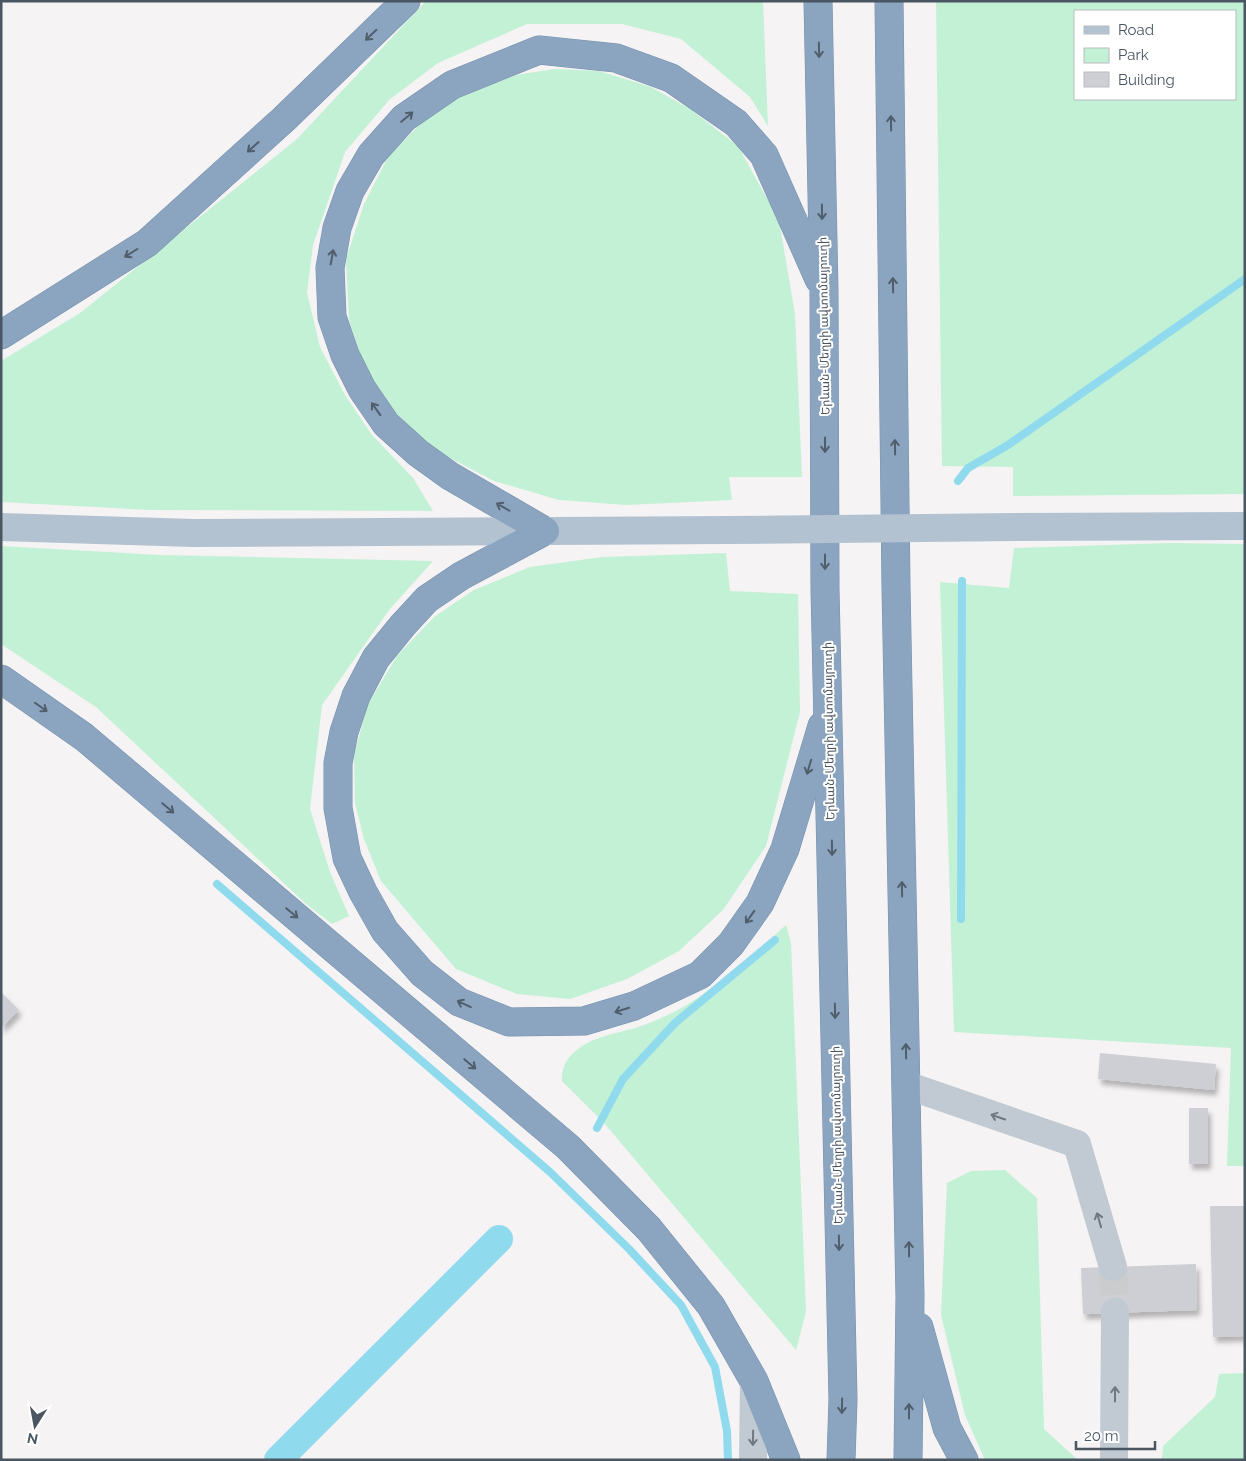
<svg xmlns="http://www.w3.org/2000/svg" width="1246" height="1461" font-family="Raleway,'Noto Sans Armenian',sans-serif">
  <style>
    .green { fill: #c3f1d5; fill-rule: evenodd }
    .lines { fill: none; stroke-linecap: round; stroke-linejoin: round }
    .stream { stroke: #90daee; stroke-width: 8 }
    .canal { stroke: #90daee; stroke-width: 28 }
    .building { fill: #cdcfd5; filter: url(#shadow) }
    .minor-tunnel { stroke: #caccce; stroke-width: 28; stroke-dasharray: 28 14; stroke-linecap: butt }
    .highway-casing { stroke: #7690ad; stroke-width: 29 }
    .minor { stroke: #c1cad2; stroke-width: 28 }
    .major { stroke: #b3c2d1; stroke-width: 28 }
    .highway { stroke: #8ba5c1; stroke-width: 28 }
    .major-bridge { stroke: #b3c2d1; stroke-width: 28 }
    .oneway { stroke: #505e6b }
    .oneway2 { stroke: #6e7983 }
    .labels { text-anchor: middle; stroke-width: 4; stroke-linejoin: round; paint-order: stroke }
    .street-label { font-size: 12px; fill: #4a5661; stroke: #fff }
  </style>
  <defs>
    <filter id="shadow"><feDropShadow dx="3" dy="5.5" stdDeviation="2.5" flood-color="#0004"/></filter>
  </defs>
  <rect width="100%" height="100%" fill="#f5f3f3"/>
  <!-- green -->
  <path class="green" d="M426,1H763L768,126L750,97L681,39L622,24H527L438,63L389,100L345,152L313,245L307,293L320,347L345,395L372,435L413,478L433,511L150,510L1,502V361L80,313L297,139Z
    M936,1H1245V494L1013,496V467L942,466ZM1235,11V99H1075V11Z
    M555,69L599,71L651,87L690,109L738,146L779,220L795,314L802,477H729L732,500L626,505L559,500L494,481L431,448L390,407L362,362L349,320L346,259L364,204L388,157L421,123L463,95L516,75Z
    M1168,543L1245,544V1166H1227L1231,1048L954,1032L940,582L1009,588L1014,548Z
    M1,546L160,555L433,561L389,610L322,705L310,809L330,872L349,916L332,924L305,903L96,707L1,644Z
    M726,553L730,591L798,594L800,712L766,846L723,910L679,951L627,979L570,999L517,994L456,969L381,881L364,839L355,803L354,755L368,704L397,656L434,617L474,590L530,567L602,557Z
    M786,925L791,943L806,1312L796,1350L604,1123L562,1081C561,1068 567,1057 578,1049C595,1036 615,1034 635,1028C648,1024 662,1018 674,1012C716,990 751,956 786,925Z
    M1005,1170L1037,1198L1044,1429L1078,1460H985L965,1415L941,1315L947,1183L971,1171Z
    M1245,1373V1460H1162L1163,1446L1215,1397L1219,1374Z"/>
  <g class="lines">
    <!-- stream -->
    <path class="stream" d="M958,481L968,468L1008,445L1245,279
      M217,884L550,1172L629,1249L681,1305L715,1367L727,1431L728,1460
      M961,919L962,581
      M597,1128L623,1079L675,1023L775,940"/>
    <!-- canal -->
    <path class="canal" d="M278,1460L499,1239"/>
  </g>
  <!-- building -->
  <path class="building" d="M1,992L19,1010L1,1028Z
    M1100,1053L1216,1064L1214,1090L1098,1079Z
    M1189,1108H1208V1164H1189Z
    M1210,1206H1245V1336L1213,1337Z
    M1196,1264L1197,1310L1083,1314L1081,1268Z"/>
  <g class="lines">
    <!-- minor-tunnel -->
    <path class="minor-tunnel" d="M1113,1267L1115,1312"/>
    <defs>
      <path id="highway" d="M818,1L824,291L825,589L843,1399L841,1460
        M889,1L896,587L910,1297L908,1460
        M1,335L147,243L284,119L406,1
        M545,531L461,576L427,599L403,625L376,658L356,696L344,732L338,763V808L347,858L363,892L385,931L422,973L459,1002L509,1022L584,1021L634,1006L700,975L731,944L760,903L785,849L822,726
        M545,531L450,476L418,453L386,424L362,389L345,355L332,317L330,268L337,228L350,191L371,155L404,118L452,85L539,50L616,58L671,78L736,123L764,155L819,279
        M1,679L84,737L568,1147L649,1229L711,1306L754,1381L786,1460
        M919,1327L947,1428L964,1460"/>
    </defs>
    <!-- highway casing -->
    <use href="#highway" class="highway-casing"/>
    <!-- minor -->
    <path class="minor" d="M906,1085L1077,1144L1113,1267
      M753,1460L754,1381
      M1114,1460L1115,1312"/>
    <!-- major -->
    <path class="major" d="M1,527L193,533L728,530
      M1017,527L1245,526"/>
    <!-- highway -->
    <use href="#highway" class="highway"/>
    <!-- major-bridge -->
    <path class="major-bridge" d="M728,530L1017,527"/>
  </g>
  <!-- one-way arrows -->
  <defs><path id="oneway-shaft" d="M-6 0H5M1.5-3L5.5 0L1.5 3" fill="none" stroke-width="1.6" stroke-linecap="round" stroke-linejoin="round" transform="scale(1.25)"/></defs>
  <g class="oneway">
    <use href="#oneway-shaft" transform="translate(371 35) rotate(136)"/>
    <use href="#oneway-shaft" transform="translate(819 50) rotate(89)"/>
    <use href="#oneway-shaft" transform="translate(407 117) rotate(-40)"/>
    <use href="#oneway-shaft" transform="translate(891 123) rotate(-91)"/>
    <use href="#oneway-shaft" transform="translate(253 147) rotate(138)"/>
    <use href="#oneway-shaft" transform="translate(822 212) rotate(89)"/>
    <use href="#oneway-shaft" transform="translate(131 253) rotate(148)"/>
    <use href="#oneway-shaft" transform="translate(332 257) rotate(-80)"/>
    <use href="#oneway-shaft" transform="translate(893 285) rotate(-91)"/>
    <use href="#oneway-shaft" transform="translate(376 409) rotate(-125)"/>
    <use href="#oneway-shaft" transform="translate(825 445) rotate(90)"/>
    <use href="#oneway-shaft" transform="translate(895 447) rotate(-91)"/>
    <use href="#oneway-shaft" transform="translate(503 507) rotate(-150)"/>
    <use href="#oneway-shaft" transform="translate(825 562) rotate(90)"/>
    <use href="#oneway-shaft" transform="translate(41 707) rotate(35)"/>
    <use href="#oneway-shaft" transform="translate(809 767) rotate(107)"/>
    <use href="#oneway-shaft" transform="translate(168 808) rotate(40)"/>
    <use href="#oneway-shaft" transform="translate(832 848) rotate(89)"/>
    <use href="#oneway-shaft" transform="translate(902 889) rotate(-91)"/>
    <use href="#oneway-shaft" transform="translate(292 913) rotate(40)"/>
    <use href="#oneway-shaft" transform="translate(750 917) rotate(125)"/>
    <use href="#oneway-shaft" transform="translate(464 1004) rotate(-155)"/>
    <use href="#oneway-shaft" transform="translate(622 1010) rotate(163)"/>
    <use href="#oneway-shaft" transform="translate(835 1011) rotate(89)"/>
    <use href="#oneway-shaft" transform="translate(906 1051) rotate(-91)"/>
    <use href="#oneway-shaft" transform="translate(470 1064) rotate(40)"/>
    <use href="#oneway-shaft" transform="translate(839 1243) rotate(89)"/>
    <use href="#oneway-shaft" transform="translate(909 1249) rotate(-91)"/>
    <use href="#oneway-shaft" transform="translate(842 1406) rotate(91)"/>
    <use href="#oneway-shaft" transform="translate(909 1411) rotate(-90)"/>
  </g>
  <g class="oneway2">
    <use href="#oneway-shaft" transform="translate(998 1117) rotate(-161)"/>
    <use href="#oneway-shaft" transform="translate(1099 1220) rotate(-106)"/>
    <use href="#oneway-shaft" transform="translate(1115 1394) rotate(-90)"/>
    <use href="#oneway-shaft" transform="translate(753 1438) rotate(91)"/>
  </g>
  <g class="labels">
    <!-- street labels -->
    <g class="street-label">
      <text transform="translate(824 326) rotate(-91)" y="4">Երևան-Մեղրի ավտոմայրուղի</text>
      <text transform="translate(829 731) rotate(-91)" y="4">Երևան-Մեղրի ավտոմայրուղի</text>
      <text transform="translate(837 1135) rotate(-91)" y="4">Երևան-Մեղրի ավտոմայրուղի</text>
    </g>
  </g>
  <!-- border -->
  <rect width="1246" height="1461" fill="none" stroke="#4a5661" stroke-width="5"/>
  <!-- legend -->
  <rect x="1074" y="10" width="162" height="90" fill="#ffffff" stroke="#b7bbc0"/>
  <rect x="1084" y="26" width="25" height="8" fill="#b3c2d1" stroke="#b7bbc0"/>
  <text x="1118" y="35" font-size="15" fill="#4a5661">Road</text>
  <rect x="1084" y="48" width="25" height="15" fill="#c3f1d5" stroke="#b7bbc0"/>
  <text x="1118" y="60" font-size="15" fill="#4a5661">Park</text>
  <rect x="1084" y="72" width="25" height="15" fill="#cdcfd5" stroke="#b7bbc0"/>
  <text x="1118" y="85" font-size="15" fill="#4a5661">Building</text>
  <!-- north arrow -->
  <g transform="translate(35 1426) rotate(191)" stroke="#ffffff" stroke-width="4" paint-order="stroke">
  <path d="M0-4L9 19L0 12L-9 19Z" fill="#4a5661"/>
  <text y="-8" font-size="14" font-weight="bold" text-anchor="middle" fill="#4a5661">N</text>
  </g>
  <!-- scale -->
  <path d="M1076 1441v8h79v-8" fill="none" stroke="#4a5661" stroke-width="2.5"/>
  <text x="1084" y="1441" font-size="15" fill="#4a5661" stroke="#ffffff" stroke-width="4" paint-order="stroke">20 m</text>
</svg>
